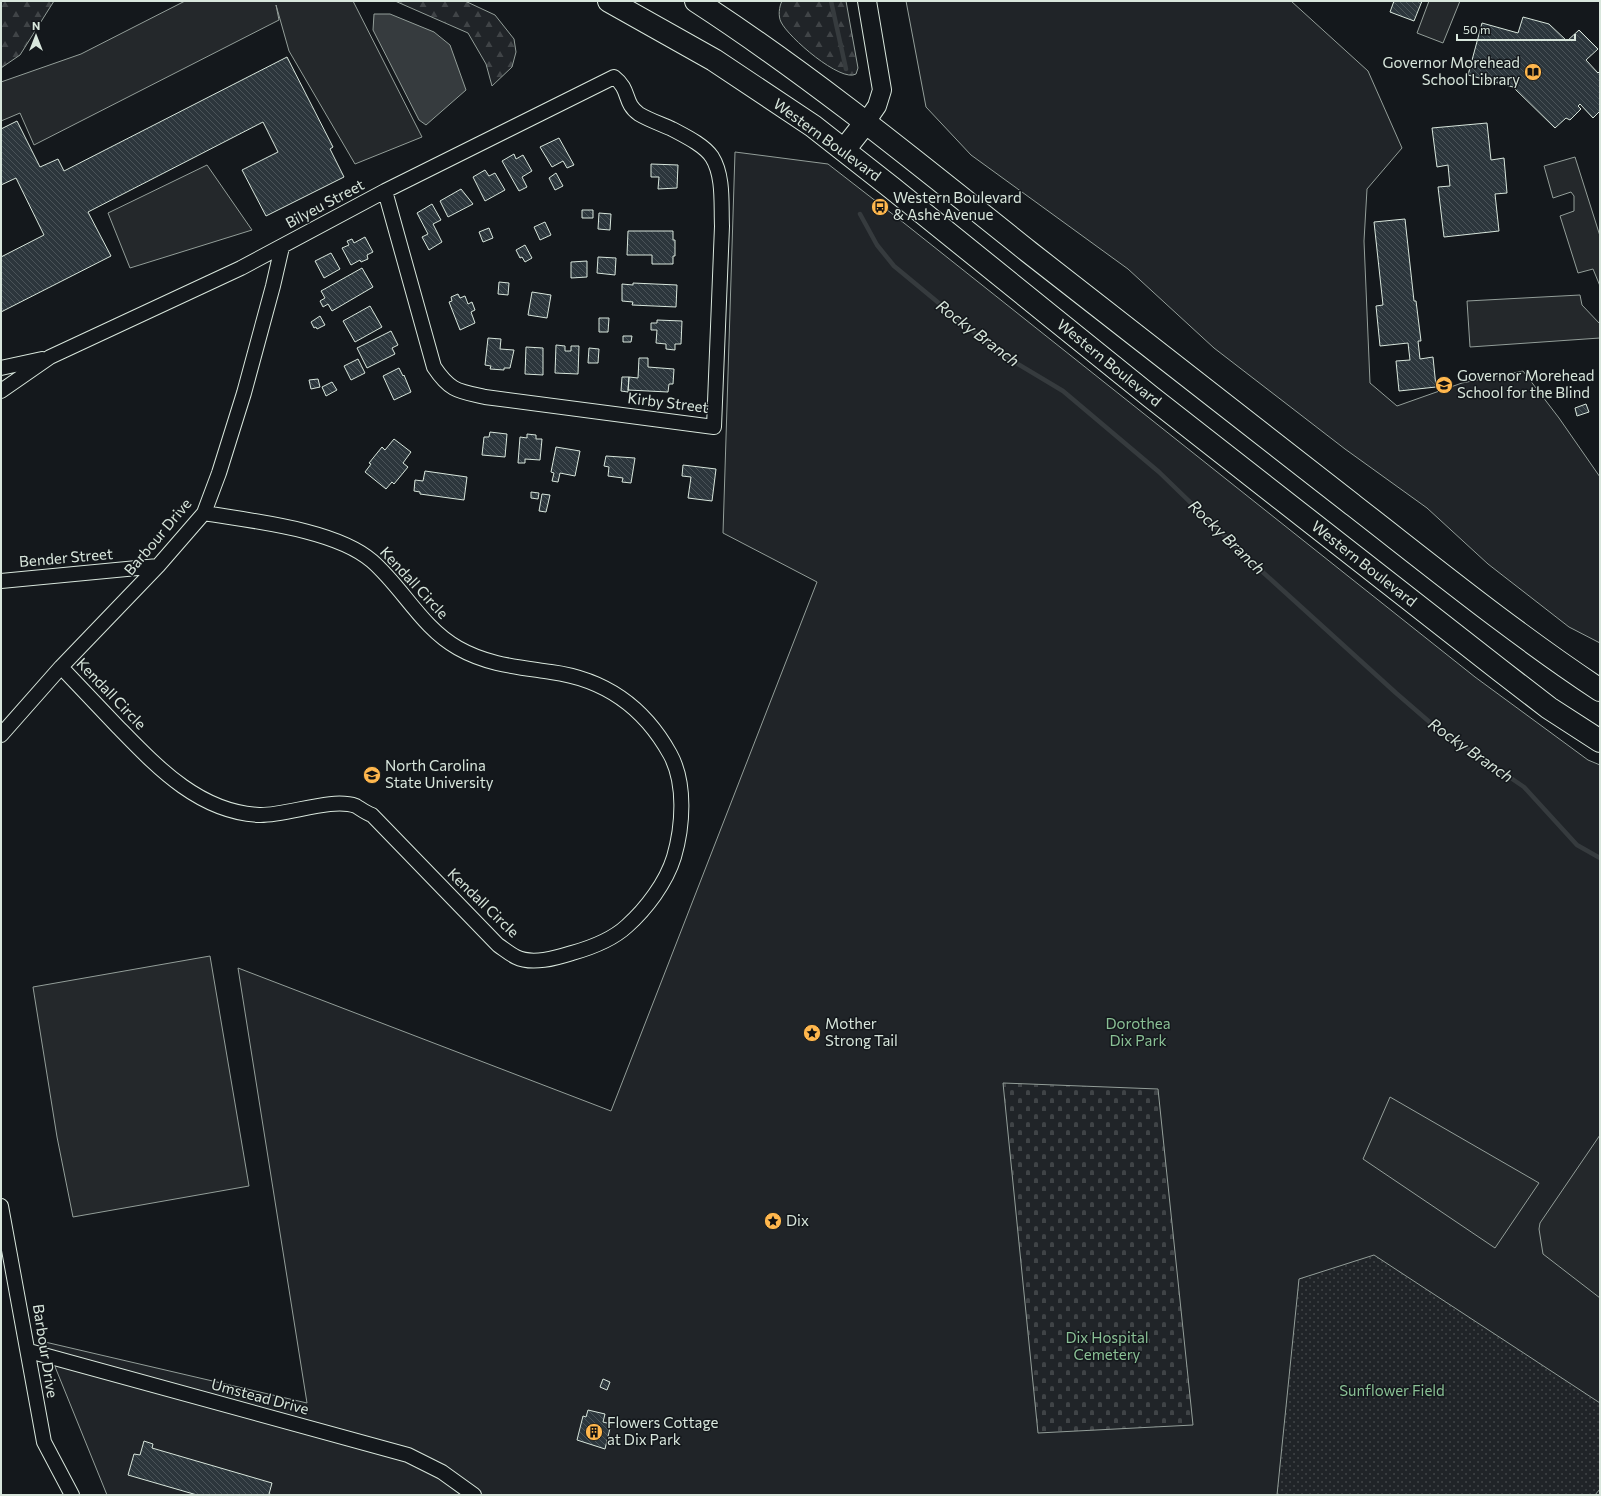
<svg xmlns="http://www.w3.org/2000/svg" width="1601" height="1496" font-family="Commissioner,sans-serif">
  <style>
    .green { fill: #202428; stroke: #939e99 }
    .forest { fill: url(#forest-firs); stroke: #939e99 }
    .cemetery { fill: url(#cemetery-stones); stroke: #939e99 }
    .garden { fill: url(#garden-dots); stroke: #939e99 }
    .parking { fill: #24282b; stroke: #939e99 }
    .water { fill: #363b3e; stroke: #939e99 }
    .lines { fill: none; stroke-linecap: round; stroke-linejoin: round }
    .stream { stroke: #363b3e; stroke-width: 4.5 }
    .building { fill: url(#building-back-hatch); stroke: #d8e6dc }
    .minor-casing { stroke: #d8e6dc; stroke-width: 16 }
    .tertiary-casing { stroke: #d8e6dc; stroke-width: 20 }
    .primary-casing { stroke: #d8e6dc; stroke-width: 24 }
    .minor { stroke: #14181c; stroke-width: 14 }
    .tertiary { stroke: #14181c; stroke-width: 18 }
    .primary { stroke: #14181c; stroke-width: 22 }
    .labels { text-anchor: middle; stroke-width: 3; stroke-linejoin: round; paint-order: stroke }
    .poi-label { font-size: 15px; fill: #d8e6dc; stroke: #14181c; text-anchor: start }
    .street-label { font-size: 15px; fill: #d8e6dc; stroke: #14181c }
    .park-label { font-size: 15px; fill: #8ac095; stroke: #14181c }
    .water-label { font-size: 16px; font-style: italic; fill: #d8e6dc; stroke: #14181c }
  </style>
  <defs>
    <pattern id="forest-firs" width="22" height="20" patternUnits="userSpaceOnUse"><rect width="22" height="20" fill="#202428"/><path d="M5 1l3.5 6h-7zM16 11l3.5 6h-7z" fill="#404447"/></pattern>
    <pattern id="cemetery-stones" width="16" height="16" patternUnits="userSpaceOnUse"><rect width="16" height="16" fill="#202428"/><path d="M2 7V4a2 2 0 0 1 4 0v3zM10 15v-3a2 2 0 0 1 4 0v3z" fill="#404447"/></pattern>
    <pattern id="garden-dots" width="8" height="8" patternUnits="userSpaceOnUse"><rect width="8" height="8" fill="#202428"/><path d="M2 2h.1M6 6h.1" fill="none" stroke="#404447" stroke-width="1.8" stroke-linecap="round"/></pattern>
    <pattern id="building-back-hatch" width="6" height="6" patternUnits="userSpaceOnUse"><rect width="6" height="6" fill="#2c363c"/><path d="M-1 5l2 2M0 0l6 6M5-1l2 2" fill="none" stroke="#4a5358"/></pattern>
  </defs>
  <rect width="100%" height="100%" fill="#14181c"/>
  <!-- green -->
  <path class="green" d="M906,1H1291L1368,71L1402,148L1367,189L1364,241L1370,383L1397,406L1462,383L1523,371L1559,418L1600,477V643L1569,627L1488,564L1427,508L1345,449L1214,348L1128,269L971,155L926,107Z
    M735,152L828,164L904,223L1475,677L1588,760L1600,765V1495H107L45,1342L307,1403L238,968L611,1111L817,582L723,533Z"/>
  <!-- forest -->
  <path class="forest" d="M1,1H54L20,55L1,68Z
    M395,1H465L495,15L514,39L516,52L512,67L492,86L486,64L468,33Z
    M782,1H846L858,68L856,74C841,83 788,37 781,22C778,16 779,7 782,1Z"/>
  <!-- cemetery -->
  <path class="cemetery" d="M1003,1083L1158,1089L1193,1425L1038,1433Z"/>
  <!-- garden -->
  <path class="garden" d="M1374,1255L1600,1403V1489L1595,1495H1277L1299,1279Z"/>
  <!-- parking -->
  <path class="parking" d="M185,1H353L422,137L355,164L289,51L276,5L279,20L34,145L20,113L1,121V82L81,54Z
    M1429,1H1460L1443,43L1417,33Z
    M1575,157L1600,236V286L1593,269L1578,273L1560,216L1574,211V196L1571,192L1553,198L1544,166Z
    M207,165L252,230L130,268L108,213Z
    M1580,295L1582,305L1600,324V338L1470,347L1467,301Z
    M210,956L249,1186L73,1217L57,1137L33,987Z
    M1390,1097L1539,1183L1495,1248L1363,1159Z
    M1600,1135V1298L1543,1254L1539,1229L1540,1223Z"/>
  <!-- water -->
  <path class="water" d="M374,14H390L434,32L450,45L466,90L426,125L419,120L373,30Z"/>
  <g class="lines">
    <!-- stream -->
    <path class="stream" d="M831,1L846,69
      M860,214L877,245L894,266L998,352L1063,391L1159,472L1255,565L1396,693L1433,725L1524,787L1577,845L1600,858"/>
  </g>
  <!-- building -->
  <path class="building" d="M1394,1H1422L1414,21L1390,12Z
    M1523,17L1549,24L1567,41L1579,30L1598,49L1586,60L1598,73L1600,71V111L1593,118L1580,104L1578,106L1581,109L1570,120L1566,118L1555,128L1513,87L1468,75L1482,23L1518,33Z
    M287,57L333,147L330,149L344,177L266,216L242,170L278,152L263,122L88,212L111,256L1,312V257L44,235L16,178L1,185V129L17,121L40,167L58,159L64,171Z
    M1487,123L1491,160L1504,158L1507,193L1495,194L1499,231L1444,237L1438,187L1450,186L1448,165L1437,167L1432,128Z
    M559,138L574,165L567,168L563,161L552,167L540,147Z
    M514,154L516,159L523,155L532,171L522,177L527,187L519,191L502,161Z
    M651,164L678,165L677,188L658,189L659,177H651Z
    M485,170L489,176L495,173L505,190L485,201L473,177Z
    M556,173L563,186L555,190L549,178Z
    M461,189L473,204L448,217L440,201Z
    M432,204L441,220L433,224L442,242L429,250L422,237L428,234L417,213Z
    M582,210H593V218H582Z
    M599,213L611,214L610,230L598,229Z
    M1405,219L1414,301H1416L1421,341H1418L1420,359L1433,357L1436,387L1399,391L1396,361L1410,360L1408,343L1380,346L1376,306L1383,305L1374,222Z
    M545,222L551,235L540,240L534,227Z
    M489,228L493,238L483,242L479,232Z
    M628,231H673V240H675V256H673V264H652V255H627Z
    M365,237L373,252L367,255L368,259L361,262L360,260L351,265L342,248L349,245L347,241L352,239L354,243Z
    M525,245L532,258L525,262L522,257L520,258L516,250Z
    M331,253L340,269L324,278L315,261Z
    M598,257L616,258L615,275L597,273Z
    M587,261V277L571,278V262Z
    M362,268L373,287L332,311L328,304L323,307L320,301L325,298L321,291Z
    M499,282L509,283L508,295L498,294Z
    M633,283L677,285L676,307L632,305L633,302L622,301V284L633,285Z
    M532,292L551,295L547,318L528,315Z
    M458,294L460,298L465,296L468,304L472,302L475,310L471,312L475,323L460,330L449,302L452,301L451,297Z
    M370,306L382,327L355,342L343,321Z
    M320,316L325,325L317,329L316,327L314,328L311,322Z
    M599,318H609L608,332H599Z
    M657,320L682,321L681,344H675V350L666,349V344L656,343L657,330H651V323H657Z
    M391,331L398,345L392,348L395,354L367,368L357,348Z
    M623,336H632L631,342H623Z
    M488,338L501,339L500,349L514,350L510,368H504V370L490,369L491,366L485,365Z
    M556,345L565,346V351H571V346H579L578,374L555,373Z
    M526,347L543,348V375L525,374Z
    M589,348L599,349L598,363H588Z
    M639,358H648V367L674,369L673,384H669L668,392L628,390L629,377L638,378Z
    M358,359L365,373L351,380L344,366Z
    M399,368L403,376L404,375L411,392L394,400L383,376Z
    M622,377H629L628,392L621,391Z
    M318,379L320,387L311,389L309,380Z
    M332,382L337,390L326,396L322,387Z
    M1586,404L1589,412L1577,416L1575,408Z
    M490,432L507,434L505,457L482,455L484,437H489Z
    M527,434L536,435V439H542L540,460L525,459V463H518L520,437L527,438Z
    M394,439L411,452L403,463L408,467L394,484L392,482L386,489L365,472L371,464L369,463L382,447L385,450Z
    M556,447L580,451L575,476L560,473L558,482L552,481L554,473L551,472Z
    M606,456L635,458L631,483L622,482L623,478L608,476L609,467L604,466Z
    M683,465L716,469L712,501L688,498L691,477L682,476Z
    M425,471L467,477L464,500L420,494V492L414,491L415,480L423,481Z
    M531,492L539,493L538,499L531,498Z
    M542,494L550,495L546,512L539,511Z
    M603,1379L610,1382L607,1390L600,1387Z
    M588,1410L605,1414L603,1422L611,1424L605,1449L577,1440L583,1416L586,1417Z
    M144,1441L153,1444L152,1448L272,1483L269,1494L273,1495H197L128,1475L134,1454L140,1455Z"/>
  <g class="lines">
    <defs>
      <path id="minor" d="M1,368L42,359
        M1,391L50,357L241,268L385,191L614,77C631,90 623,103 639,114C649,120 661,124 672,129C685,136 704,145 712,157C724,176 721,205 722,226L714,427L485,397C458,391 450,391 434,367L385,191
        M1,581L158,566
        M61,667C80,687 99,707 118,727C157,767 199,812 259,815C287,816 331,797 356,806C361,809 366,813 372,815L498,945C504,949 510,954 516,957C532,965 556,958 572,953C590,948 613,939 627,926C646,909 666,883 674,857C683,826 686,783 670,754C644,707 604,679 551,672C518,667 488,665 458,648C422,628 403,588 372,561C335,529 251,521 204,513
        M1,735L61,667L158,566L204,513L219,473L244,393L273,286L282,247
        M1,1206L44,1442L72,1495
        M29,1351L408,1455L442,1472L474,1495"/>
      <path id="tertiary" d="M866,122L877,106L882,90L867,1"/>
      <path id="primary" d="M609,1L714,60L813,126L892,188L1151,397L1501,671L1549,708L1600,741
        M696,1C813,77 920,165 1029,252C1137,337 1245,421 1353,505C1434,568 1514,633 1600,690
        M844,150L866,122"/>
    </defs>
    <!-- minor casing -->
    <use href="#minor" class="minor-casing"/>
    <!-- tertiary casing -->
    <use href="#tertiary" class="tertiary-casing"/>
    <!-- primary casing -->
    <use href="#primary" class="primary-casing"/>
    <!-- minor -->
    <use href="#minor" class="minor"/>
    <!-- tertiary -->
    <use href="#tertiary" class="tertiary"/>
    <!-- primary -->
    <use href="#primary" class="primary"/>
  </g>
  <!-- icons -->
  <defs>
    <symbol id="library-disc" viewBox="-11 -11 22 22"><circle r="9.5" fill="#ffb74d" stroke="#14181c"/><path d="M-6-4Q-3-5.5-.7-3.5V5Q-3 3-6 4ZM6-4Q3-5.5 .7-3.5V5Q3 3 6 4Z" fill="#111"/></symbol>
    <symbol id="bus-disc" viewBox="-11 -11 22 22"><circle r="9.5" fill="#ffb74d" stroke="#14181c"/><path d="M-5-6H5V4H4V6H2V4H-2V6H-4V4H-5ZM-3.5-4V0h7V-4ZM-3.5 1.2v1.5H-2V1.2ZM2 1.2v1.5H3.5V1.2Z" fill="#111"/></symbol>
    <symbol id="school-disc" viewBox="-11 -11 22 22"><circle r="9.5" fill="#ffb74d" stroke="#14181c"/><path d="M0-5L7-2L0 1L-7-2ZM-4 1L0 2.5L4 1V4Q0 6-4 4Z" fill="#111"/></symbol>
    <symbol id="university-disc" viewBox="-11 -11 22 22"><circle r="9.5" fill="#ffb74d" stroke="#14181c"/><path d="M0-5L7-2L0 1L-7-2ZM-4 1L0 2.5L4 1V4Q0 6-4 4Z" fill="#111"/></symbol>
    <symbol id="sight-disc" viewBox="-11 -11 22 22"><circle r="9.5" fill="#ffb74d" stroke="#14181c"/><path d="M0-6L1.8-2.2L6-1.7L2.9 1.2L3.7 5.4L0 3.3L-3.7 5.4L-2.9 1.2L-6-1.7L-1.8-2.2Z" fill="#111"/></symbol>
    <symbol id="building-disc" viewBox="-11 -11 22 22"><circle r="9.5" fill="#ffb74d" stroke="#14181c"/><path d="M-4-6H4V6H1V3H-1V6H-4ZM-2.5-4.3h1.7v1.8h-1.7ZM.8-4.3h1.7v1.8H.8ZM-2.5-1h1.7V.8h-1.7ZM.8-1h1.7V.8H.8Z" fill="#111"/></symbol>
  </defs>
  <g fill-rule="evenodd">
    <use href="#library-disc" x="1523" y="62" width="20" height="20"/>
    <use href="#bus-disc" x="870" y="197" width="20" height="20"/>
    <use href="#school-disc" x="1434" y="375" width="20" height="20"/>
    <use href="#university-disc" x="362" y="765" width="20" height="20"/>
    <use href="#sight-disc" x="802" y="1023" width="20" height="20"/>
    <use href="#sight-disc" x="763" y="1211" width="20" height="20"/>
    <use href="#building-disc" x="584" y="1422" width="20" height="20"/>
  </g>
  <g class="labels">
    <!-- poi labels -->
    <g class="poi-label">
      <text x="1520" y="68" text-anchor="end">Governor Morehead<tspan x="1520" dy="17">School Library</tspan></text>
      <text x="893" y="203">Western Boulevard<tspan x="893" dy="17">&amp; Ashe Avenue</tspan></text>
      <text x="1457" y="381">Governor Morehead<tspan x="1457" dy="17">School for the Blind</tspan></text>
      <text x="385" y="771">North Carolina<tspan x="385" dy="17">State University</tspan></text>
      <text x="825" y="1029">Mother<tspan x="825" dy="17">Strong Tail</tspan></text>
      <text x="786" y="1226">Dix</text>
      <text x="607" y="1428">Flowers Cottage<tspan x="607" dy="17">at Dix Park</tspan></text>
    </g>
    <!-- street labels -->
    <g class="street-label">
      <text transform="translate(827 140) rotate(36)" y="5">Western Boulevard</text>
      <text transform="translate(325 204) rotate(-28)" y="5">Bilyeu Street</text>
      <text transform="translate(1109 363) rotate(39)" y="5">Western Boulevard</text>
      <text transform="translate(668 403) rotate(7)" y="5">Kirby Street</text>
      <text transform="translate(158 537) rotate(-50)" y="5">Barbour Drive</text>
      <text transform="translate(66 558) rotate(-5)" y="5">Bender Street</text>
      <text transform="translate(1364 564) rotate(38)" y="5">Western Boulevard</text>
      <text transform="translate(414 583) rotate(47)" y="5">Kendall Circle</text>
      <text transform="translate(111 694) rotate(46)" y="5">Kendall Circle</text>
      <text transform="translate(483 903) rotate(44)" y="5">Kendall Circle</text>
      <text transform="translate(45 1351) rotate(81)" y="5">Barbour Drive</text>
      <text transform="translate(260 1397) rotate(15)" y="5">Umstead Drive</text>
    </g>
    <!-- park labels -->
    <g class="park-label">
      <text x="1138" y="1029">Dorothea<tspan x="1138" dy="17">Dix Park</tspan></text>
      <text x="1107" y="1343">Dix Hospital<tspan x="1107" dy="17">Cemetery</tspan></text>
      <text x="1392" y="1396">Sunflower Field</text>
    </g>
    <!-- water labels -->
    <g class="water-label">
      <text transform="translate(978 333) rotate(37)" y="6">Rocky Branch</text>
      <text transform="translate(1227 537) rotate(44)" y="6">Rocky Branch</text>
      <text transform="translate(1471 750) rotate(35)" y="6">Rocky Branch</text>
    </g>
  </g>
  <!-- border -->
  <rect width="1601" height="1496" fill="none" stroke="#d8e6dc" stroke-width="4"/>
  <!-- north arrow -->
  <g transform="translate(36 36)" stroke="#14181c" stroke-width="3" paint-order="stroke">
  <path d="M0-3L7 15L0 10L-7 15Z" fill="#d8e6dc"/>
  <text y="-6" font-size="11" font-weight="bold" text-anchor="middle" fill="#d8e6dc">N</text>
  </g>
  <!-- scale -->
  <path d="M1457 34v6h118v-6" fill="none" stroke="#d8e6dc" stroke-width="2"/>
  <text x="1463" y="34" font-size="12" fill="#d8e6dc" stroke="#14181c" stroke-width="3" paint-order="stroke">50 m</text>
</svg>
